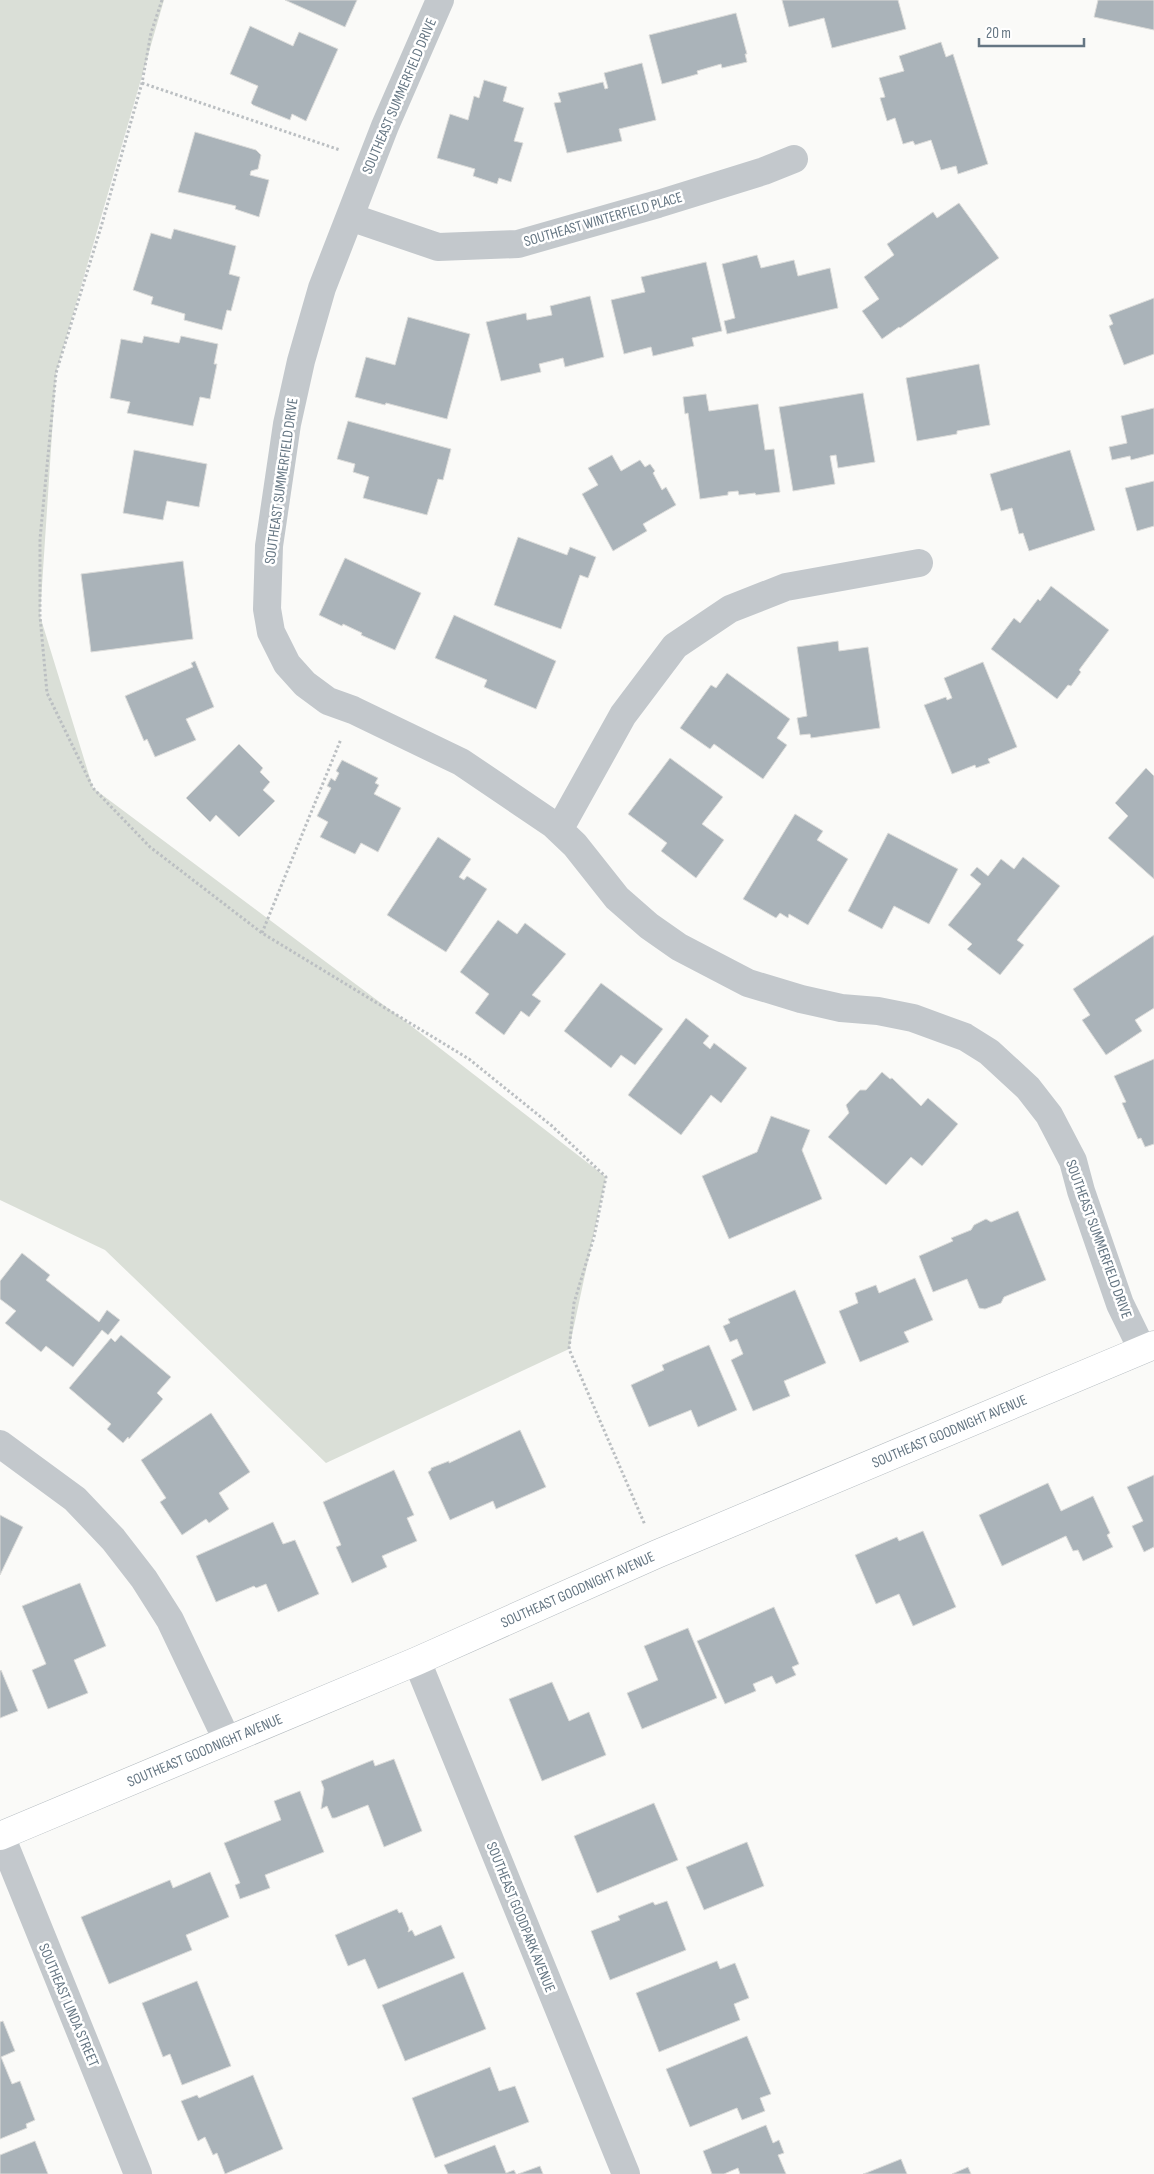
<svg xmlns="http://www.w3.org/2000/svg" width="1154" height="2174" font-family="'Sofia Sans Condensed',sans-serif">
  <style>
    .green { fill: #dadfd7 }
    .building { fill: #aab3b9; stroke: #dcdcda }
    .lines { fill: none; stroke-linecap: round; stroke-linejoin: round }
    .secondary-casing { stroke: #b3babf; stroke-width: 29 }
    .path { stroke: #bbbfc2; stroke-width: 3; stroke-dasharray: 2.5 2.5; stroke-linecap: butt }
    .street { stroke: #c3c8cc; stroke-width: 28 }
    .secondary { stroke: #fff; stroke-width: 28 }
    .labels { text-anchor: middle; stroke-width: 5; stroke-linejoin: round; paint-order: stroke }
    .street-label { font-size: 15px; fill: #657683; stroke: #fff }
  </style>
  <rect width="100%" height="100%" fill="#fafaf8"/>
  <!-- green -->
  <path class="green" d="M0,0H164L56,373L40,616L93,788L401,1018L606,1177L569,1349L326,1463L105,1250L0,1200Z"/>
  <!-- building -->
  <path class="building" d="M285,0H357L345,27Z
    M782,0H898L906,29L832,48L824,18L789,27Z
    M1098,0H1154V30L1094,17Z
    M736,13L747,54H745L747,62L722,68L721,64L697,71L698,74L662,84L649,35Z
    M250,26L293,46L299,32L338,49L306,121L292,114L290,120L253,105L251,103L258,86L230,74Z
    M941,42L946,57L953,54L988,164L958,174L956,166L941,170L931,140L915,145L913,141L903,144L895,118L887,121L880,98L885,97L879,78L904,71L899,56Z
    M642,63L656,120L619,129L622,141L567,153L554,103L561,102L558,93L603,82L605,89L608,88L604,73Z
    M484,80L507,87L503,101L524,108L514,141L523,143L511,182L499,178L497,184L473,176L475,169L437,158L450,114L468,120L474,96L479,98Z
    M195,132L256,150L261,155L258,169L251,171L250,175L269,180L259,217L235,209L236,206L178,192Z
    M959,203L999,258L900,328L899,327L882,339L862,311L879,299L864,277L894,255L887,244L933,212L937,218Z
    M174,229L236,246L229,274L240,277L231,311L227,310L222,330L184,320L185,314L151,304L153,297L133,290L151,233L171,239Z
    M757,255L761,268L794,260L798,276L830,268L838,308L727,334L724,321L735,318L722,264Z
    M706,262L722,331L692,338L694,346L653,356L651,347L624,354L611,300L645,292L641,277Z
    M590,296L604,357L565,367L563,358L539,364L541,372L501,381L486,322L526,313L527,320L552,315L550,306Z
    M1154,298V354L1124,365L1109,326L1113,324L1109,315Z
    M408,317L470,334L447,419L386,403L385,405L355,397L366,357L395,365Z
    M144,336L179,343L181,336L218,344L214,364H217L210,399L200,397L193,426L127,413L130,402L110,398L121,339L142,343Z
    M979,364L990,425L957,431V434L917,441L906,378Z
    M863,393L875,462L838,468L836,455L830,456L835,484L793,491L779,407Z
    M706,394L709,411L758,404L765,450L774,449L780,492L756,495L755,493L739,495L738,491L728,492V495L700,499L688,413L685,414L683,397Z
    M1154,408V454L1131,460L1130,456L1112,460L1109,447L1127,443L1121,416Z
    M348,421L451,449L443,480L438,479L427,515L363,498L369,477L353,472L355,464L337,459Z
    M134,450L207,464L199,507L167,501L163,520L123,513Z
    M1070,450L1095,530L1029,551L1023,533L1019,534L1012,508L1001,511L990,474Z
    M612,455L621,471L640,460L645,467L650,464L655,471L653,473L662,490L666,487L676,505L643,524L647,531L613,551L582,494L598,485L588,468Z
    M1154,481V526L1137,531L1125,488Z
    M518,537L567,555L570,547L596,557L588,578L580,575L561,629L494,605Z
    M345,558L421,593L395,650L361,635L362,633L343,624L342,626L319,615Z
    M183,561L193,639L91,652L81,574Z
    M1051,586L1109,630L1079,670L1081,672L1071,686L1068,685L1057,699L991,649L1014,618L1020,623L1038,599L1040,601Z
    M454,615L556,661L536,709L484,687L487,680L435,658Z
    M838,641L839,651L868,647L880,728L811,738L810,734L800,735L797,718L807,716L797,647Z
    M195,661L214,707L186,719L196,740L155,757L147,739L144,741L125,696L193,667L191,663Z
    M983,662L1017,747L988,759L990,763L976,768L975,765L952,774L924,705L946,697L947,700L952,698L944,678Z
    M727,673L790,719L777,738L787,745L763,779L714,744L710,749L680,728L711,685L716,688Z
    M239,744L263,768L260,772L270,782L263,790L275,801L239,837L216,815L210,822L186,798Z
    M670,758L723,797L702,824L724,840L696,878L661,851L667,843L628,814Z
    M342,760L378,778L375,783L379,785L374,794L401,808L378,852L361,843L355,854L320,837L328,822L317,816L331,788L327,786L331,778L335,781L339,773L336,771Z
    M1146,768L1154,776V879L1108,838L1128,816L1115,803Z
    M795,814L823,831L817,840L848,859L808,925L789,914L788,918L780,913L776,918L743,899Z
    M888,833L958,869L929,924L894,906L882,929L848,911Z
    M438,837L471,859L459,877L464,880L467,876L487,889L446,952L387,915Z
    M1023,857L1060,886L1017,940L1024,945L1000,975L967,949L972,944L948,925L981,884L970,875L977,867L988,876L1001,859L1014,869Z
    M498,920L517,934L525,923L566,954L532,995L541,1001L529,1017L521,1011L504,1035L475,1013L489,994L460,972Z
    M1154,935V1008L1135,1020L1142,1031L1106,1055L1082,1020L1090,1015L1073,989Z
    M601,983L663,1029L635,1065L621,1055L611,1068L564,1031Z
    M686,1018L709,1036L703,1043L710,1049L714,1043L747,1068L721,1103L711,1095L681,1135L628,1095Z
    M1154,1059V1144L1145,1147L1141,1138L1138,1139L1122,1103L1126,1102L1114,1076Z
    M882,1072L890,1079L892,1078L921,1106L928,1098L958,1124L922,1166L911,1157L886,1185L828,1137L849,1113L846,1105L860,1090H866Z
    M771,1116L810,1130L802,1150L822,1199L729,1239L702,1176L757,1152Z
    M1018,1211L1046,1280L1004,1297L1001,1303L985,1309L979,1308L967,1279L933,1292L919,1256L953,1241L951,1238L971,1230L974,1225L986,1219L991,1222Z
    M22,1253L50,1275L46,1280L99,1322L107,1310L120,1320L108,1335L102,1330L73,1367L46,1346L41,1352L5,1323L16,1311L0,1299V1281Z
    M915,1278L933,1320L904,1332L909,1342L860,1362L839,1311L858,1303L855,1293L876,1285L879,1293Z
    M795,1290L826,1363L784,1381L790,1396L753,1411L731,1360L743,1354L737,1339L730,1342L723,1326L730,1323L728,1319Z
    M121,1335L171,1377L157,1393L163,1399L129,1439L128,1437L123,1443L107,1429L111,1424L69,1388L111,1338L115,1342Z
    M709,1345L737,1410L698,1427L691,1410L649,1427L631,1385L664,1370L662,1365Z
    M211,1413L250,1472L219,1493L229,1509L209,1523L206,1519L182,1535L160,1502L166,1498L141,1460Z
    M520,1430L546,1487L496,1509L493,1501L450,1520L428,1472L431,1470V1468L449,1461V1463Z
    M394,1470L414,1515L407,1518L417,1541L382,1556L387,1567L352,1583L336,1547L341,1545L323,1502Z
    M1154,1475V1547L1144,1552L1132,1526L1143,1521L1127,1487Z
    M1048,1483L1061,1511L1093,1496L1110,1533L1107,1535L1113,1547L1083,1561L1078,1550L1073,1551L1066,1536L1002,1566L979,1515Z
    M0,1515L23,1527L0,1575Z
    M273,1522L283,1544L295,1540L319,1594L278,1612L266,1584L256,1588L254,1586L216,1602L196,1556Z
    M923,1531L956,1607L913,1626L899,1594L876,1604L855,1555L897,1537L899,1541Z
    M80,1583L106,1646L74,1660L88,1693L48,1709L32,1670L46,1664L22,1606Z
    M774,1607L799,1664L792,1667L796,1675L776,1684L772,1676L753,1684L756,1691L725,1704L697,1641Z
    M688,1628L717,1698L642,1729L627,1693L658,1680L644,1646Z
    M1,1670L18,1711L0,1718V1671Z
    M552,1682L569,1721L589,1712L606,1755L542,1781L509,1699Z
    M394,1759L422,1831L384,1847L368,1805L335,1818H332L327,1806L321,1809L324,1789L321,1781L373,1760L375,1766Z
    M300,1791L324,1852L265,1875L270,1888L240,1899L235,1885L240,1883L224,1843L281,1820L274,1801Z
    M654,1803L678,1860L597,1893L574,1836Z
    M747,1842L764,1886L704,1910L686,1867Z
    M210,1872L229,1917L186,1935L192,1950L109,1984L81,1917L170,1880L173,1888Z
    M667,1901L686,1950L610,1980L591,1931L620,1920L618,1916L653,1902L655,1905Z
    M397,1909L399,1913L402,1912L409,1929L408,1932L412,1930L415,1936L441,1925L455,1958L378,1989L365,1959L348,1966L335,1935Z
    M717,1961L720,1969L735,1963L749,1998L734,2004L740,2020L659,2052L636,1993Z
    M463,1972L486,2029L405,2061L382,2005Z
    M197,1981L231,2066L182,2085L170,2054L163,2057L142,2003Z
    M3,2021L15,2051L1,2057L12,2084L20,2081L35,2120L26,2124L27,2128L0,2139V2022Z
    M747,2036L771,2094L760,2098L765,2111L742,2120L737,2108L690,2127L666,2069Z
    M490,2067L499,2091L515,2086L529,2122L435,2158L412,2098Z
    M253,2075L283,2149L225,2174L217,2153L213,2155L205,2137L198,2141L181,2101L197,2095L199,2098Z
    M766,2125L773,2143L779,2140L784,2153L778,2155L786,2174H740L738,2168L724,2174H712L703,2151Z
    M35,2141L48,2174H0V2155Z
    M495,2145L506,2173L514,2170L516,2174H448L444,2165Z
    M901,2159L907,2174H863L866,2173Z
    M540,2166L543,2174H518Z
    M968,2167L971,2174H952Z"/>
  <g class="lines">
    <defs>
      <g id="secondary">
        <path id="s1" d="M0,1836L417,1661L657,1554L1154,1345"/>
      </g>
    </defs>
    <!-- secondary casing -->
    <use href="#secondary" class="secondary-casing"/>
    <!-- path -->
    <path class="path" d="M162,0L151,33L142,83L101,227L56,373L40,539V616L47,693L93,788L150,847L262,933L469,1059L552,1126L606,1177L594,1237L574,1303L569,1349L645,1525
      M142,83L340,150
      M262,933L341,739"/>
    <!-- street -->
    <path class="street" d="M440,0L385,126L322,288L301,361L287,424L269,546L267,609L271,632L287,664L305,684L328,701L353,710L461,762L554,825L575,845L617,898L649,926L679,947L748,983L801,999L841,1008L878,1011L913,1018L965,1037L989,1052L1028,1088L1049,1115L1073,1161L1081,1191L1120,1304L1142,1349
      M350,217L438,247L518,244L658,204L764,171L794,159
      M559,830L623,715L675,646L730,609L786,587L919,563
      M0,1444L75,1499L113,1539L144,1579L170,1620L227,1740
      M417,1661L626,2174
      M1,1836L138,2174"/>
    <!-- secondary -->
    <use href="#secondary" class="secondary"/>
  </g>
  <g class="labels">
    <!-- street labels -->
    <g class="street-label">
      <text transform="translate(399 96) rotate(-67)" y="5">SOUTHEAST SUMMERFIELD DRIVE</text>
      <text transform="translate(603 219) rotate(-16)" y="5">SOUTHEAST WINTERFIELD PLACE</text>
      <text transform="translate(281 481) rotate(-82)" y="5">SOUTHEAST SUMMERFIELD DRIVE</text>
      <text transform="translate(1099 1239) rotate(70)" y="5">SOUTHEAST SUMMERFIELD DRIVE</text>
      <text dy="5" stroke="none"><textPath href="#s1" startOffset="1032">SOUTHEAST GOODNIGHT AVENUE</textPath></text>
      <text dy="5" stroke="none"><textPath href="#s1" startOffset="628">SOUTHEAST GOODNIGHT AVENUE</textPath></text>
      <text dy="5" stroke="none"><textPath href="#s1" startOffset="222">SOUTHEAST GOODNIGHT AVENUE</textPath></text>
      <text transform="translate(521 1917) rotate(68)" y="5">SOUTHEAST GOODPARK AVENUE</text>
      <text transform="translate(69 2005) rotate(67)" y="5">SOUTHEAST LINDA STREET</text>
    </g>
  </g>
  <!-- scale -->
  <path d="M979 38v8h105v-8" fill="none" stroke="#657683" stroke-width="2.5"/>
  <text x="986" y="38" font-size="15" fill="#657683" stroke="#ffffff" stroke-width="4" paint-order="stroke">20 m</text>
</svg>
